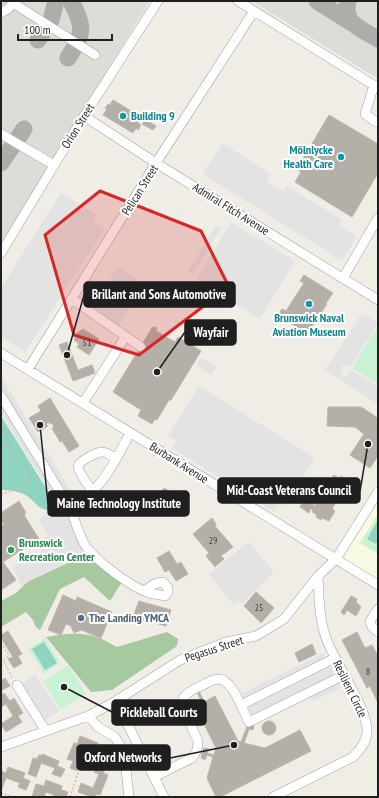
<svg xmlns="http://www.w3.org/2000/svg" width="379" height="798" font-family="'PT Sans Narrow',sans-serif">
  <style>
    .education { fill: #f8fbe3 }
    .airport { fill: #dddcd7 }
    .forest { fill: #a7c9a0 }
    .park { fill: #c9f3d2 }
    .pitch { fill: #8ed4c2 }
    .parking { fill: #e3e3e3 }
    .lines { fill: none; stroke-linecap: round; stroke-linejoin: round }
    .taxiway { stroke: #aeadaa; stroke-width: 17 }
    .building { fill: #b4afa9; stroke: #beb6aa }
    .minor-casing { stroke: #a0a0a0; stroke-width: 10 }
    .path { stroke: #ea967c; stroke-width: 1; stroke-dasharray: 2 2; stroke-linecap: butt }
    .minor { stroke: #fff; stroke-width: 9 }
    .marked { fill: #d62828; fill-opacity: 0.2; stroke: #d62828; stroke-width: 3; stroke-linejoin: round }
    .culture-dot { fill: #0f9aa8; stroke: #fff; stroke-width: 1.5 }
    .leisure-dot { fill: #2e9e5b; stroke: #fff; stroke-width: 1.5 }
    .service-dot { fill: #5c6f8a; stroke: #fff; stroke-width: 1.5 }
    .labels { text-anchor: middle; stroke-width: 4; stroke-linejoin: round; paint-order: stroke }
    .number-label { font-size: 10px; fill: #444342 }
    .culture-label { font-size: 12px; font-weight: bold; fill: #0d838f; stroke: #fff; text-anchor: start }
    .street-label { font-size: 12px; fill: #1f1f1f; stroke: #fff }
    .leisure-label { font-size: 12px; font-weight: bold; fill: #27864d; stroke: #fff; text-anchor: start }
    .service-label { font-size: 12px; font-weight: bold; fill: #4e5e75; stroke: #fff; text-anchor: start }
    .leader { fill: none; stroke: #1f1f1f; stroke-width: 1.5 }
    .callout-dot { fill: #1f1f1f; stroke: #fff; stroke-width: 1.5 }
    .callout { fill: #1f1f1f; stroke: #1f1f1f; stroke-width: 1.5 }
    .callout-label { font-size: 13px; text-anchor: middle; font-weight: bold; fill: #fff }
  </style>
  <rect width="100%" height="100%" fill="#efede6"/>
  <!-- education -->
  <path class="education" d="M378,500V581L346,561L344,556Z"/>
  <!-- airport -->
  <path class="airport" d="M1,1H150L1,244Z
    M252,1H378V79Z"/>
  <!-- forest -->
  <path class="forest" d="M89,553L122,582L110,601L84,577L60,589L40,630L36,627L33,620L26,612L1,627V601L16,593L27,582Z
    M167,632L178,639L177,646L112,690L91,692L46,637C63,634 83,631 100,638C106,641 111,644 117,647Z"/>
  <!-- park -->
  <path class="park" d="M378,326V384L352,368Z
    M378,514V554L360,543Z
    M45,638L60,663L44,674L28,649Z
    M68,665L86,694L61,710L43,681Z"/>
  <!-- pitch -->
  <path class="pitch" d="M1,416L54,501V504L48,510C39,510 34,500 27,496C19,491 9,490 1,490Z
    M378,520V540L376,544L367,539Z
    M44,642L57,663L45,670L32,649Z"/>
  <!-- parking -->
  <path class="parking" d="M222,143L271,174L267,181L284,192L287,186L342,220L339,225L357,236L342,261L203,174Z
    M61,193L97,215L93,222L105,229L25,352L1,336V288Z
    M231,222L295,261L260,319L196,280Z
    M216,225L221,228L193,274L188,271Z
    M118,266L145,284L118,326L91,308Z
    M362,313L378,323L350,367L346,364L342,366L341,372L343,375L346,376L351,370L378,387V404L325,370Z
    M201,357L216,367L211,375L196,365Z
    M1,377L72,493L64,498L57,487L49,491L1,413Z
    M199,386L315,458L285,506L279,503L274,512L172,448L176,441L168,436Z
    M57,498L72,520L71,524L81,545L89,553L27,582L22,587L13,567L42,552L36,542L48,536L39,521L44,515L53,508Z
    M249,542L274,572L242,604L238,601L234,605L209,574Z
    M324,653L341,688L313,701L309,693L254,719L242,693Z
    M35,674L59,711L45,720L21,684Z"/>
  <g class="lines">
    <!-- taxiway -->
    <path class="taxiway" d="M317,1L352,23
      M348,1C342,24 362,29 378,39
      M38,40L51,20L56,1
      M68,58C84,32 85,29 71,1
      M1,163L24,129"/>
  </g>
  <!-- building -->
  <path class="building" d="M113,100L156,126L153,130L142,124L144,122L141,120L138,124L141,125L138,130L136,128L133,133L103,115L107,109L105,108L108,104L110,105Z
    M329,115L378,144V173L352,217L295,182L301,172L297,169Z
    M304,275L333,293L326,303L327,304L307,334L278,315L282,309L286,311L304,283L300,281Z
    M155,327L157,328L156,331L175,342L178,337L201,351L171,400H169L157,420L155,419L152,424L138,416L141,410L113,392L152,328Z
    M83,329L99,339L89,355L77,347L79,344L74,340L77,333Z
    M67,342L78,370L92,365L95,373L73,381L59,345Z
    M50,398L79,446L69,452L62,441L60,442L52,428L54,427L52,423L50,424L49,422L46,424L48,426L38,432L29,418L41,411L38,406Z
    M328,407H361L378,418V456L370,468L350,455L364,434L355,427L327,426Z
    M334,475L339,479L341,476L346,480L345,482L347,483L332,509L335,511L329,521L322,518L321,520L316,517L317,515L312,512L313,510L311,508L309,513L300,507L306,496L315,502L313,505L315,506Z
    M164,488L171,492L165,503L158,499Z
    M19,501L26,513L24,515L39,539L3,562L16,580L1,590V526L4,524L1,520V513Z
    M212,518L216,524L215,526L233,547L221,556L224,559L215,567L206,556L209,553L193,534Z
    M169,551L177,564L181,562L188,574L176,581L169,570L165,572L157,558Z
    M256,592L274,608L261,623L244,606Z
    M63,595L76,601L77,597L112,612L101,638L81,630L74,633L71,626L66,624L61,635L48,630Z
    M351,596L357,599L356,602L361,607L356,616L347,610L344,615L341,612Z
    M139,601L171,610L166,626L133,617Z
    M8,631L22,654L18,656L22,663L14,668L8,659L13,657L1,638V635Z
    M357,632L365,648L372,645L378,656V703L370,686L367,688L342,640Z
    M312,644L316,654L299,662L295,653Z
    M5,678L10,686L2,690L1,688V681Z
    M199,691L204,702L215,696L238,741L241,742L248,724L254,726L253,730L249,729L244,743L265,748L300,730L311,751L220,797H216L207,778L213,757L207,755L205,760L201,758L204,748L209,749L207,753L214,755L216,748L195,706L202,703L197,692Z
    M4,693L10,701L14,698L23,713L18,716L22,722L6,732L1,724L13,716L6,704L1,707V696Z
    M262 728a7 7 0 1 1 14 0a7 7 0 1 1-14 0Z
    M80,736L98,743L94,752L82,747L76,760L82,762L78,771L70,768L73,761L67,759L74,743L77,744Z
    M42,754L59,761L57,766L65,769L61,777L52,774L55,768L41,763L36,777L28,774L33,758L37,759L39,755L42,756Z
    M97,763L106,767L103,773L108,775L100,795L96,794L95,797H92L78,792L81,783L93,788L99,774L94,772Z
    M8,767L25,773L23,778L30,781L26,790L18,787L20,783L6,778L1,791V771L6,773Z
    M46,780L62,786L61,790L68,792L66,797H53L54,795L46,792L44,797H32L36,784L44,786Z"/>
  <g class="lines">
    <defs>
      <path id="minor" d="M238,1L378,88
        M13,3L95,55
        M1,13L9,8L14,1
        M374,85L365,114L376,122L378,121
        M84,116L156,163L378,300
        M1,134L54,165
        M1,253L84,116L158,1
        M343,278L378,218
        M72,299L141,347
        M1,353L378,585
        M28,369L156,163L254,11
        M1,396L70,508
        M83,403L126,336
        M130,433C121,450 113,467 101,482C93,492 81,500 70,508C75,520 79,534 85,545C96,561 131,587 149,593C154,594 160,595 165,596L168,592V588L163,582C155,582 151,586 145,591
        M92,491C89,486 78,472 78,466C79,461 97,452 102,452C107,452 112,456 116,459
        M378,609L370,621L372,627L378,632
        M17,685L45,730
        M118,699L128,725L164,797
        M241,705L335,658
        M88,716L98,727L115,737L124,752L129,797
        M1,747L88,716L111,704L180,660L226,642L256,636L284,619L318,576L336,559L378,492
        M154,777L192,758C197,753 198,748 198,741L181,704C184,694 190,691 199,687C205,684 212,679 219,679C233,680 243,711 249,722L344,675
        M273,797L353,757C360,750 366,743 367,733C369,708 333,662 325,635C319,616 319,596 318,576"/>
    </defs>
    <!-- minor casing -->
    <use href="#minor" class="minor-casing"/>
    <!-- path -->
    <path class="path" d="M1,425C10,433 6,441 11,450C18,464 29,463 30,481
      M1,494L10,492L39,475
      M1,643L9,656L3,660L13,679
      M1,793L14,797
      M70,797L78,773L83,766L113,749"/>
    <!-- minor -->
    <use href="#minor" class="minor"/>
  </g>
  <!-- marked area -->
  <path class="marked" d="M100,191L201,231L229,287L139,355L74,335L45,235Z"/>
  <!-- markers -->
  <g class="culture-dot">
    <circle cx="123" cy="116" r="4"/>
    <circle cx="341" cy="157" r="4"/>
    <circle cx="309" cy="304" r="4"/>
  </g>
  <circle class="leisure-dot" cx="11" cy="550" r="4"/>
  <circle class="service-dot" cx="81" cy="618" r="4"/>
  <g class="labels">
    <!-- number labels -->
    <g class="number-label">
      <text x="87" y="346">51</text>
      <text x="213" y="544">29</text>
      <text x="259" y="611">25</text>
      <text x="368" y="675">8</text>
    </g>
    <!-- culture labels -->
    <g class="culture-label">
      <text x="131" y="120">Building 9</text>
      <text x="333" y="154" text-anchor="end">Mölnlycke<tspan x="333" dy="14">Health Care</tspan></text>
      <text x="309" y="322" text-anchor="middle">Brunswick Naval<tspan x="309" dy="14">Aviation Museum</tspan></text>
    </g>
    <!-- street labels -->
    <g class="street-label">
      <text transform="translate(78 126) rotate(-58)" y="4">Orion Street</text>
      <text transform="translate(140 190) rotate(-58)" y="4">Pelican Street</text>
      <text transform="translate(231 209) rotate(32)" y="4">Admiral Fitch Avenue</text>
      <text transform="translate(179 463) rotate(32)" y="4">Burbank Avenue</text>
      <text transform="translate(214 649) rotate(-18)" y="4">Pegasus Street</text>
      <text transform="translate(350 689) rotate(64)" y="4">Resilient Circle</text>
    </g>
    <!-- leisure labels -->
    <g class="leisure-label">
      <text x="19" y="547">Brunswick<tspan x="19" dy="14">Recreation Center</tspan></text>
    </g>
    <!-- service labels -->
    <g class="service-label">
      <text x="89" y="622">The Landing YMCA</text>
    </g>
  </g>
  <!-- callouts -->
  <path class="leader" d="M67 355L84 295M157 372L185 332M368 444L360 491M40 425L48 504M64 687L112 712M234 745L170 758"/>
  <g class="callout-dot">
    <circle cx="67" cy="355" r="4"/>
    <circle cx="157" cy="372" r="4"/>
    <circle cx="368" cy="444" r="4"/>
    <circle cx="40" cy="425" r="4"/>
    <circle cx="64" cy="687" r="4"/>
    <circle cx="234" cy="745" r="4"/>
  </g>
  <g class="callout">
    <rect x="84" y="282" width="151" height="25" rx="4"/>
    <rect x="185" y="320" width="51" height="25" rx="4"/>
    <rect x="218" y="478" width="142" height="25" rx="4"/>
    <rect x="48" y="491" width="141" height="25" rx="4"/>
    <rect x="112" y="700" width="94" height="25" rx="4"/>
    <rect x="77" y="745" width="93" height="25" rx="4"/>
  </g>
  <g class="callout-label">
    <text x="159" y="299">Brillant and Sons Automotive</text>
    <text x="211" y="337">Wayfair</text>
    <text x="289" y="495">Mid-Coast Veterans Council</text>
    <text x="119" y="508">Maine Technology Institute</text>
    <text x="159" y="717">Pickleball Courts</text>
    <text x="123" y="762">Oxford Networks</text>
  </g>
  <!-- border -->
  <rect width="379" height="798" fill="none" stroke="#1f1f1f" stroke-width="4"/>
  <!-- scale -->
  <path d="M18 34v6h94v-6" fill="none" stroke="#1f1f1f" stroke-width="2"/>
  <text x="24" y="34" font-size="12" fill="#1f1f1f" stroke="#ffffff" stroke-width="3" paint-order="stroke">100 m</text>
</svg>
